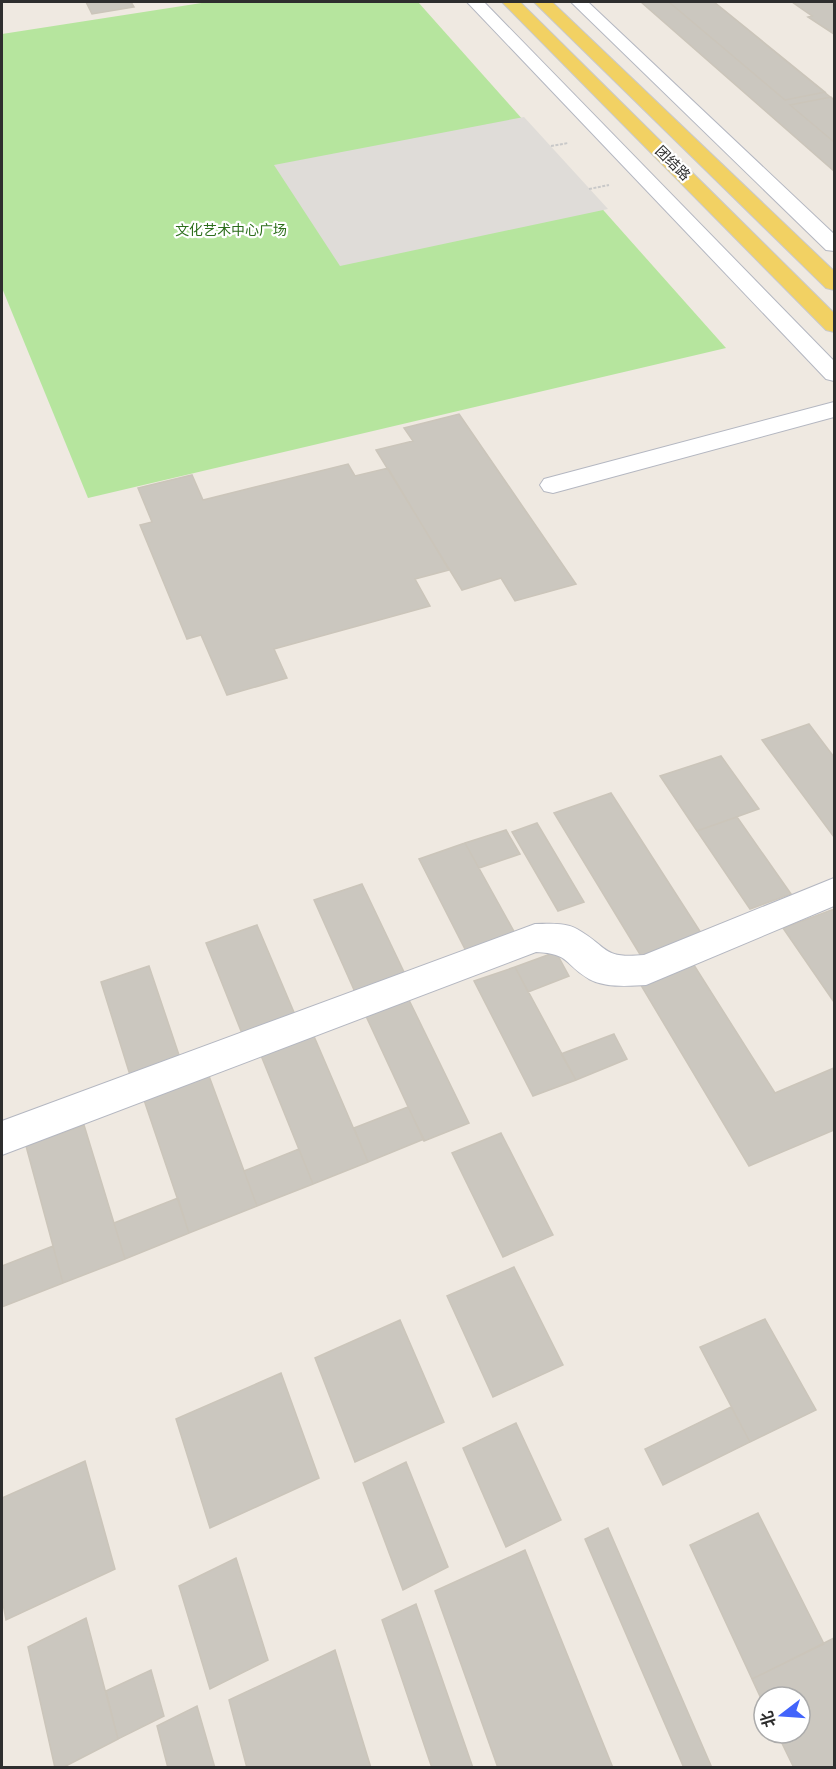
<svg xmlns="http://www.w3.org/2000/svg" width="836" height="1769" font-family="'Nunito Sans','Noto Sans SC',sans-serif">
  <style>
    .green { fill: #b6e59e }
    .plaza { fill: #dfdcd8 }
    .building { fill: #cbc7bf; stroke: #cbc5ba; stroke-width: 1.5 }
    .lines { fill: none; stroke-linecap: round; stroke-linejoin: round }
    .minor-casing { stroke: #b4b7c1; stroke-width: 2 }
    .major-casing { stroke: #c9c9c9; stroke-width: 2 }
    .path { stroke: #c9c9c9; stroke-width: 2; stroke-dasharray: 3 1.5; stroke-linecap: butt }
    .minor { fill: #fff; fill-rule: evenodd }
    .major { fill: #f2d163; fill-rule: evenodd }
    .labels { text-anchor: middle; stroke-width: 4.5; stroke-linejoin: round; paint-order: stroke }
    .far-street-label { font-size: 14px; fill: #2e2e2e; stroke: #fff }
    .far-park-label { font-size: 14px; fill: #2c6e1b; stroke: #fff }
  </style>
  <rect width="100%" height="100%" fill="#efe9e1"/>
  <!-- green -->
  <path class="green" d="M208,2H418L726,348L88,498L2,288V34Z"/>
  <!-- plaza -->
  <path class="plaza" d="M524,117L608,209L340,266L274,165Z"/>
  <!-- building -->
  <path class="building" d="M86,2H131L134,7L92,14Z
    M641,2H714L834,100V171Z
    M669,2H714L825,92L785,100Z
    M792,2H830L834,5V34L808,17L812,16Z
    M831,97L834,100V142L790,105Z
    M459,414L576,584L515,601L501,578L462,590L376,450L413,441L404,428Z
    M348,464L355,476L388,468L449,570L415,579L430,606L274,649L287,678L227,695L201,635L187,639L140,525L152,522L138,488L192,475L203,500Z
    M809,724L834,757V837L762,740Z
    M721,756L759,809L697,831L660,776Z
    M611,793L701,933L641,956L554,813Z
    M737,817L791,894L750,909L697,831Z
    M537,823L584,902L558,911L512,832Z
    M506,830L520,854L479,868L465,843Z
    M465,843L516,935L467,953L419,859Z
    M362,884L405,974L355,992L314,900Z
    M834,909V1002L783,928Z
    M257,925L296,1017L243,1036L206,943Z
    M556,952L569,976L528,992L515,967Z
    M692,962L775,1093L834,1068V1130L749,1166L639,982Z
    M149,966L180,1058L130,1075L101,982Z
    M515,967L576,1080L533,1096L474,981Z
    M408,998L469,1123L424,1141L365,1014Z
    M313,1034L368,1162L313,1184L260,1053Z
    M614,1034L627,1059L576,1080L561,1054Z
    M209,1076L257,1206L189,1233L144,1100Z
    M408,1107L424,1139L368,1162L354,1128Z
    M84,1125L125,1259L63,1283L26,1146Z
    M501,1133L553,1235L503,1257L452,1153Z
    M299,1149L313,1184L257,1206L244,1171Z
    M178,1198L189,1233L125,1259L114,1223Z
    M53,1246L63,1283L2,1307V1266Z
    M514,1267L563,1365L493,1397L447,1296Z
    M765,1319L816,1410L750,1442L700,1347Z
    M400,1320L444,1422L355,1462L315,1358Z
    M281,1373L319,1478L210,1528L176,1419Z
    M731,1407L750,1442L663,1485L645,1449Z
    M516,1423L561,1520L506,1547L463,1448Z
    M85,1461L115,1569L6,1620L2,1598V1498Z
    M406,1462L448,1567L403,1590L363,1483Z
    M758,1513L824,1644L752,1679L690,1545Z
    M608,1528L712,1768H684L585,1539Z
    M525,1550L613,1768H498L435,1591Z
    M236,1558L268,1660L210,1689L179,1586Z
    M416,1604L473,1768H432L382,1620Z
    M86,1618L118,1739L62,1768H55L28,1647Z
    M834,1638V1768H794L777,1733H800V1697H764V1705L752,1679Z
    M335,1650L371,1768H247L229,1700Z
    M151,1670L164,1716L118,1739L106,1691Z
    M197,1706L215,1768H168L157,1726Z"/>
  <g class="lines">
    <defs>
      <path id="minor" d="M467,2H484L834,361V381L826,379Z
        M571,2H588L834,234V251L826,250Z
        M834,402V417L553,493L544,491L540,485L544,479Z
        M834,878V906L646,985C628,986 606,988 589,979C563,964 572,954 536,952L2,1155V1121L535,924C548,924 565,922 577,929C609,947 601,959 644,955Z"/>
      <path id="major" d="M502,2H520L834,313V332L826,330Z
        M534,2H552L834,271V290L826,288Z"/>
    </defs>
    <!-- minor casing -->
    <use href="#minor" class="minor-casing"/>
    <!-- major casing -->
    <use href="#major" class="major-casing"/>
    <!-- path -->
    <path class="path" d="M551,146L568,143
      M589,189L609,185"/>
    <!-- minor -->
    <use href="#minor" class="minor"/>
    <!-- major -->
    <use href="#major" class="major"/>
  </g>
  <g class="labels">
    <!-- far-street labels -->
    <g class="far-street-label">
      <text transform="translate(673 163) rotate(45)" y="5">团结路</text>
    </g>
    <!-- far-park labels -->
    <g class="far-park-label">
      <text x="231" y="235">文化艺术中心广场</text>
    </g>
  </g>
  <!-- border -->
  <rect width="836" height="1769" fill="none" stroke="#2e2e2e" stroke-width="6"/>
  <!-- north arrow -->
  <g transform="translate(782 1715) rotate(253)"><circle r="28" fill="#ffffff" stroke="#ababab" stroke-width="1.5"/>
  <path d="M0-4.5L10 22L0 15L-10 22Z" fill="#4264fb"/>
  <text y="-9" font-size="16" font-weight="bold" text-anchor="middle" fill="#2e2e2e">北</text>
  </g>
</svg>
